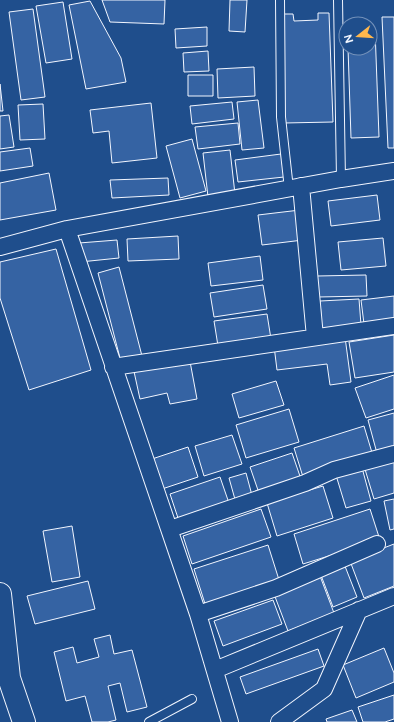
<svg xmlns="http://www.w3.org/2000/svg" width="394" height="722" font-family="Figtree,sans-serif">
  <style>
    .building { fill: #3563a3; stroke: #f2f6ff }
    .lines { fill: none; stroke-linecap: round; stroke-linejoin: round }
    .lane-casing { stroke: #f2f6ff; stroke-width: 10 }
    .street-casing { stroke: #f2f6ff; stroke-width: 18 }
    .secondary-casing { stroke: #f2f6ff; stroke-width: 24 }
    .lane { stroke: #1f4e8c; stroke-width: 8 }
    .street { stroke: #1f4e8c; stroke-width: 16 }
    .secondary { stroke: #1f4e8c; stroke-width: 22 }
  </style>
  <rect width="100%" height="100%" fill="#1f4e8c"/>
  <!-- building -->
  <path class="building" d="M102,0H165L164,24L110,22Z
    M230,0H247L245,32L229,31Z
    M90,1L121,58L126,82L86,89L69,5Z
    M63,2L72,59L46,63L36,6Z
    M33,9L45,97L21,100L9,12Z
    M318,13H329L333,122L284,123L281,14H293L294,21L318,20Z
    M382,17H394V148H388Z
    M207,27V46L176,48L175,29Z
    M370,29H375L379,137L351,138L348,48H370Z
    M208,51L209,71L184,72L183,53Z
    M254,67L255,96L218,98L217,69Z
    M188,75H213V96H188Z
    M0,84L3,111H0Z
    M258,100L264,148L242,150L237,102Z
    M232,102L234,119L192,124L190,106Z
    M151,103L157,158L112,163L109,131L93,133L90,110Z
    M43,104L45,139L20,140L18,105Z
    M9,115L14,147L0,149V116Z
    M238,123L240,144L198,149L195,127Z
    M192,139L206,191L180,198L166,146Z
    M30,148L33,166L0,171V152Z
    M230,150L235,194L208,197L203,153Z
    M281,154L284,177L238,182L235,160Z
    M49,173L56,210L0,220V183Z
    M168,178L169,195L112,198L110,180Z
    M377,195L380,220L331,226L328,201Z
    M300,210L303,240L262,245L258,215Z
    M178,236L179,259L128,261L127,239Z
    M383,238L386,266L341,270L338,242Z
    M117,240L119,258L80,262L79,243Z
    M56,249L91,370L29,390L0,298V262Z
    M260,256L263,280L211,286L208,263Z
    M119,267L142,356L121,362L98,273Z
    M366,275L367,296L318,297L317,276Z
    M263,285L267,309L214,317L210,293Z
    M394,296V320L364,324L361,300Z
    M359,299L361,325L322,331L320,301Z
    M267,314L271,339L218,346L214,321Z
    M394,335V372L355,378L349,342Z
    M345,337L351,382L330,385L327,364L277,370L274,346Z
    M189,356L197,399L170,404L167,393L140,399L133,367Z
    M394,375V409L366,418L355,388Z
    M276,381L284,405L239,418L232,394Z
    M289,409L299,442L246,458L236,425Z
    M394,413V452L378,457L368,420Z
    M364,426L373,456L303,477L294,448Z
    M232,435L242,464L204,476L195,446Z
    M188,447L198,477L162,489L152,459Z
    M292,453L302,482L260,496L250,467Z
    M394,457V493L374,499L364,466Z
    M361,464L371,501L346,508L335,472Z
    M246,473L253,499L236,503L229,478Z
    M220,477L230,506L180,524L170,494Z
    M323,486L333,518L277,536L267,503Z
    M394,499V529L390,530L384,501Z
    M261,509L271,537L192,564L183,536Z
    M370,509L380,540L303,564L294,534Z
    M72,526L80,577L52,582L43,531Z
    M394,544V586L364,598L350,561Z
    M268,545L280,583L206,607L194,569Z
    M343,561L357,597L333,607L319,570Z
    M320,576L334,613L288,631L274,594Z
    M88,581L95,609L35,624L27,596Z
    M273,600L282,624L223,646L214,621Z
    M110,635L114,654L132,650L147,707L127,712L120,683L108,686L116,720L108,722H92L85,696L66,701L54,652L73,647L77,663L99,657L94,639Z
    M384,648L394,673V682L356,698L343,665Z
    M318,649L324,666L246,694L240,677Z
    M394,695V719L385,722H363L358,707Z
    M352,710L357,722H327L326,719Z"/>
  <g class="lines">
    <defs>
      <path id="lane" d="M280,0L281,117L289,189
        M338,0L341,179
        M149,722L192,699"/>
      <path id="street" d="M301,186L315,337
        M67,229L198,614L230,722
        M0,247L67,229L341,179L394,171
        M113,367L394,326
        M170,529L305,483L334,470L394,454
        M198,614L276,588L377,544
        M215,670L394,596
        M279,722L324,689L359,610"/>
      <path id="secondary" d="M0,594L9,678L24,722"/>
    </defs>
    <!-- lane casing -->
    <use href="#lane" class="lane-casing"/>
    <!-- street casing -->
    <use href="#street" class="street-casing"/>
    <!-- secondary casing -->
    <use href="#secondary" class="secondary-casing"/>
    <!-- lane -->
    <use href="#lane" class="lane"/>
    <!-- street -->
    <use href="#street" class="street"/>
    <!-- secondary -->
    <use href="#secondary" class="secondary"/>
  </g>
  <!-- north arrow -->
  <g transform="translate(358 36) rotate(253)"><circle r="19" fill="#1f4e8c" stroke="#7391ba"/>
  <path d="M0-3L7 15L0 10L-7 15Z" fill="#ffb74d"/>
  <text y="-6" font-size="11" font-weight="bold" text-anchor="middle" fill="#f2f6ff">N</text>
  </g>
</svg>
